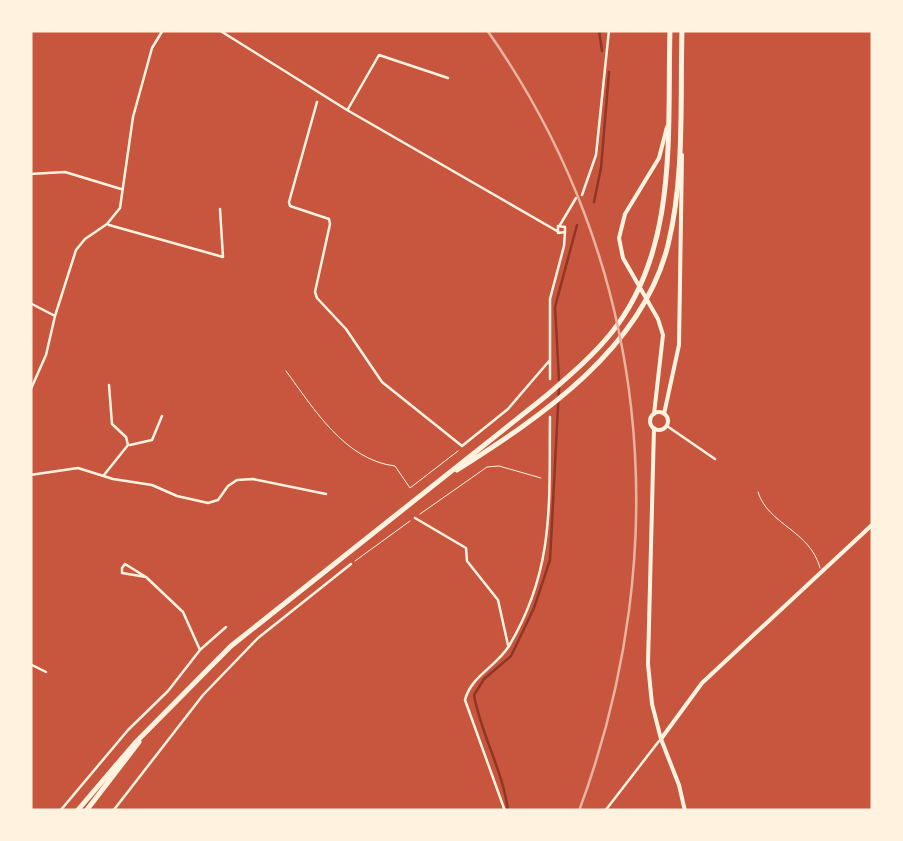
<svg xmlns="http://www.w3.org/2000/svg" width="903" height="841" font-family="'Roboto Condensed',sans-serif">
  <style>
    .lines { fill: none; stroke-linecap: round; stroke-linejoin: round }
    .stream { stroke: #8f3625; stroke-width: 2.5 }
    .path { stroke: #fff3e0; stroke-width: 1 }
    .service { stroke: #fff3e0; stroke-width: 1 }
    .minor { stroke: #fff3e0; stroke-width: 2.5 }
    .tertiary { stroke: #fff3e0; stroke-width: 4 }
    .secondary { stroke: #fff3e0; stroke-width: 4 }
    .primary { stroke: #fff3e0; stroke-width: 5 }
    .rail { stroke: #e9b49f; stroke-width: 2.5 }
  </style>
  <rect width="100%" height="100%" fill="#c8553d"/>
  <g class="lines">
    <!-- stream -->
    <path class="stream" d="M599,30L602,51
      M594,202L601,168L609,72
      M559,380L555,307L577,225
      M508,811C503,770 481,735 474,695L484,679L511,656L534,608L550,560L559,388"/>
    <!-- path -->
    <path class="path" d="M286,371C314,409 345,460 395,466L410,488L458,451
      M420,514L487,467L499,466L541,478
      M355,561L410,521"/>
    <!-- service -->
    <path class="service" d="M758,492C768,525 810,530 820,568"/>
    <!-- minor -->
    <path class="minor" d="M219,30L347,110L557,231
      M317,102L289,202L290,206L329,219L330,224L315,292L317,298L346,329L382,382L462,446L508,409L550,360
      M348,109L379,55L448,78
      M30,174L65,172L121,189
      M582,195L596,155L609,30
      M109,225L223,257L220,209
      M560,225L576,198
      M558,226L565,227V232L558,233Z
      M30,303L55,316
      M550,379V299L564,246L565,232
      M30,391L46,355L55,316L76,250L85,239L107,224L120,208L133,117L152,48L163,30
      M667,426L715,459
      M130,445L152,440L162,416
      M30,475L78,468L113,479L152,485L177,496L208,503L218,500L228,486L237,480L253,479L326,494
      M104,475L128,445L126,437L112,424L109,385
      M415,518L466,548L467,561L498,600L508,645
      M201,649L226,627
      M30,664L46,672
      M60,811L128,730L168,691L200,650L183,612L146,577L125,564L122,568V573L146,577
      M113,811L203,695L258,638L351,564
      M505,811L465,700C471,676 496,667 509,646C555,569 549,503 550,417
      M605,811L659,741"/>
    <!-- tertiary -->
    <path class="tertiary" d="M661,739L702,683L873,524"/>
    <!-- secondary -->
    <path class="secondary" d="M650 421a9 9 0 1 1 18 0a9 9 0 1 1-18 0Z
      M654,414L663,335L658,319L623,258L619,238L625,214L659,158L667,127
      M664,414L679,345L682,155
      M654,428L648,664L652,704L661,739L679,785L685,811"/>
    <!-- primary -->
    <path class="primary" d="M457,470C542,416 642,349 668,245C685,176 680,101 682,30
      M77,811L135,743L231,646L546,396C569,376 593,356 612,332C679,248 667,132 670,30
      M86,811L139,742"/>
    <!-- rail -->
    <path class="rail" d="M487,30C651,263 677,547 579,811"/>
  </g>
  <!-- border -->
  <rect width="903" height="841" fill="none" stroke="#fff3e0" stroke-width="65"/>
</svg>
